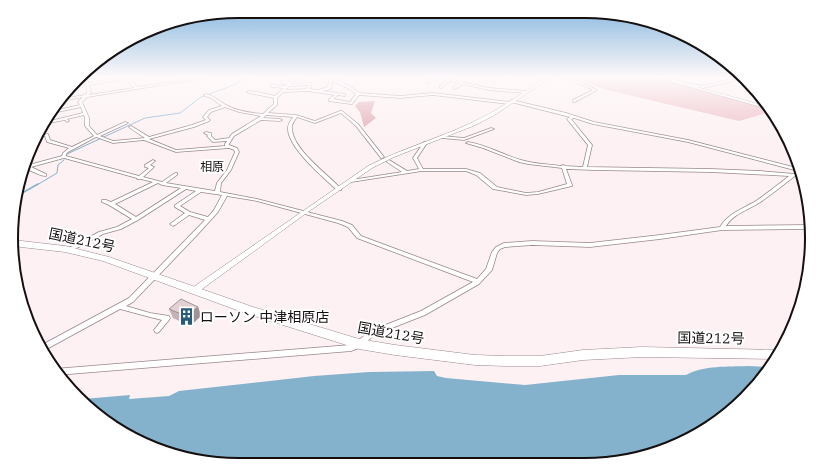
<svg xmlns="http://www.w3.org/2000/svg" width="823" height="476" font-family="'IBM Plex Serif','Noto Sans JP',serif">
  <style>
    .green { fill: #edbfc7 }
    .forest { fill: #e0acb5 }
    .water { fill: #84b2cc }
    .lines { fill: none; stroke-linecap: round; stroke-linejoin: round }
    .stream-far1 { stroke: #84b2cc; stroke-width: 1 }
    .stream { stroke: #84b2cc; stroke-width: 1.5 }
    .minor-casing { stroke: #9a888b; stroke-width: 1.5 }
    .tertiary-casing { stroke: #9a888b; stroke-width: 1 }
    .trunk-casing { stroke: #9a888b; stroke-width: 1 }
    .minor { fill: #fff; fill-rule: evenodd }
    .tertiary { fill: #fff; fill-rule: evenodd }
    .trunk { fill: #fff; fill-rule: evenodd }
    .wall { fill: #c3b3b5 }
    .shaded-wall { fill: #9f9294 }
    .building { fill: #e3d0d3; stroke: #9f9294 }
    .labels { text-anchor: middle; stroke-width: 4; stroke-linejoin: round; paint-order: stroke }
    .far-quarter-label { font-size: 12px; fill: #150f10; stroke: #fff }
    .near-street-label { font-size: 14px; fill: #150f10; stroke: #fff }
    .near-poi-label { font-size: 14px; fill: #150f10; stroke: #fff; text-anchor: start }
    .rim { fill: none; stroke: #150f10; stroke-width: 2 }
  </style>
  <rect width="100%" height="100%" fill="#fdf1f3"/>
  <!-- green -->
  <path class="green" d="M573,77H653L773,111L739,121L603,89Z"/>
  <!-- forest -->
  <path class="forest" d="M375,101L371,113L376,118L364,127L360,112L355,106L359,102Z"/>
  <!-- water -->
  <path class="water" d="M748,366L771,367L745,399L699,434L658,453L600,464H223L165,453L112,427L83,399L130,395L129,399L169,396L179,391L314,376L369,372L434,371L437,376L446,378L525,385L619,375H686C704,365 728,367 748,366Z"/>
  <g class="lines">
    <!-- stream-far1 -->
    <path class="stream-far1" d="M67,154L145,118L180,113L201,97L234,85L246,77
      M37,185L57,173L58,165L64,160"/>
    <!-- stream -->
    <path class="stream" d="M17,196L38,184"/>
    <defs>
      <path id="minor" d="M82,77L87,79L88,83L127,77L129,79L141,77V78L131,80L137,87L207,77H211L87,97L82,102L89,118V126L97,135L125,122L128,123L100,136L113,141L145,138L130,128L129,127L131,126L149,137L192,125L206,120L203,117L209,110L222,106L211,98L205,96L204,95L206,94C214,96 219,101 226,105C237,111 250,113 263,114L274,104V98L249,93L247,92L248,91L254,92L256,91L257,92L275,96L284,88L272,87L270,86L271,85L286,86L288,84L281,83V81L290,82L296,77H298L291,84L310,83L312,84L310,89L318,90L328,87L329,82L330,80L325,77H328L350,86L359,93L400,96L433,93L510,102V104H509L433,95L400,98L359,95L352,104H351L329,101V99L335,95L308,91L283,92L277,98V105L268,113L296,115L315,121L340,111H342L358,124L384,157L382,158H381L356,126L341,113L315,123L297,117C294,121 291,124 292,129C293,150 328,174 341,189V190H337C324,178 287,147 288,128C288,124 291,120 293,117L266,115L263,118L280,119L282,120L280,121L261,120L234,136L229,144V145L237,148L239,152L231,170L221,183L220,192L257,199L342,221L352,225L361,236L477,279L486,269L492,252L496,247L504,243L532,241L590,243L660,235L720,227C728,213 743,209 756,201C767,193 778,185 789,176L711,172L595,170L566,169L572,185V186L538,194L526,195L493,189L476,175L466,171H422L351,182L349,181L351,180L402,172L387,162V161L389,160L407,171L419,169L413,158L424,142H425L427,143L417,158L423,169H466L480,173L497,187L526,193L538,192L567,184L562,168L528,164L519,162L483,148L466,143L468,142C487,145 503,155 521,160C534,164 548,164 561,166L563,165L565,166L583,167L588,145L567,119L570,117L511,102L510,101L512,100L566,113L594,122L688,140L797,168L798,171L688,142L593,124L574,118L571,119L592,145L587,167L711,169L760,171L795,174V176C783,185 771,195 759,203C748,210 733,214 726,226L808,225V229L722,230L660,239L590,247L532,245L505,247L500,249L497,253L492,270L479,284L425,315L374,335L361,347L351,351L57,375L54,369L350,345L355,343L370,331L421,311L473,282L357,238L348,227L338,223L257,201L227,196L218,212L198,234L133,302L126,306L150,313L169,316L170,318L169,320L159,332L157,333L155,332L154,330L162,320L150,317L120,309L43,351L40,346L129,298L205,220L189,215L175,225L173,226L170,224L185,213L175,207V205L196,191L186,189L138,220L121,229L103,234L71,251H67L66,250L67,249L99,232L117,227L132,219L109,205L102,202V200H106L111,202L153,182L141,179H137V178L64,158L31,167L46,174V176C38,176 31,169 23,169L25,166L62,156L63,153L69,148L47,142L45,136L38,137L39,135L48,134L50,140L72,147L94,136L85,126V118L84,115L67,119L69,121L67,122L65,120L48,123L46,122L83,113L81,107L48,114L49,112L80,105L78,102L83,97L60,101L62,99L85,95L87,93L86,85L84,84L85,83V80L81,78ZM126,79L134,88L89,95L91,93L89,85ZM332,81L348,88L356,94L350,102L333,99L338,95L345,96V94L322,91L331,89ZM308,85L307,89L285,90L289,86ZM225,107L239,112L261,116L232,134L229,138L215,140L211,136V133L206,132L204,133L208,135L207,136L213,142L227,141L225,144V146L176,150L149,139L194,127L209,121L210,120L207,117L211,112ZM96,137L113,143L144,140L176,152L229,148L234,150L235,152L227,170L217,183L215,191L166,183L177,175V173H175L162,182L143,177L154,167L150,165L155,161L153,160L145,165V167L149,168L139,176L66,156V154L68,152ZM158,183L162,185L181,188L136,217L115,204ZM201,192L222,195L214,210L208,217L190,212L180,206Z
        M435,77H438L489,88L525,91L527,92L525,93L489,90L463,84L455,89L453,88L454,87L460,83L450,81L441,88H440V86L447,80L437,78L430,83H428V81Z
        M567,77H570L597,90L575,102H573V100L593,90L567,78Z
        M739,77L741,79L703,88L662,79L663,78L703,86Z
        M491,128L494,129L464,140L442,138L440,137L442,136L464,138Z"/>
      <path id="tertiary" d="M547,77H551L493,116L473,126L394,157L372,168L305,214L198,292H192L191,290L192,288L368,166C401,149 437,139 471,123C498,111 522,93 547,77Z
        M655,77H660L769,107L772,110Z"/>
      <path id="trunk" d="M13,240L65,246L109,257L253,307L359,339L395,345L475,355L506,356H540L583,350L642,347L780,350L776,359L642,357L583,360L540,366H506L475,365L395,355L359,349L245,313L103,261L65,252L12,246Z"/>
    </defs>
    <!-- minor casing -->
    <use href="#minor" class="minor-casing"/>
    <!-- tertiary casing -->
    <use href="#tertiary" class="tertiary-casing"/>
    <!-- trunk casing -->
    <use href="#trunk" class="trunk-casing"/>
    <!-- minor -->
    <use href="#minor" class="minor"/>
    <!-- tertiary -->
    <use href="#tertiary" class="tertiary"/>
    <!-- trunk -->
    <use href="#trunk" class="trunk"/>
  </g>
  <!-- wall -->
  <path class="wall" d="M198,307L201,316L190,326L173,318L169,309Z"/>
  <!-- shaded-wall -->
  <path class="shaded-wall" d="M198,307L201,316L190,326L186,316Z"/>
  <!-- building -->
  <path class="building" d="M181,299L198,307L186,316L169,309Z"/>
  <!-- sky -->
  <linearGradient id="sky" x2="0" y2="1"><stop stop-color="#80b3dd"/><stop offset="0.54" stop-color="#fef9fa"/><stop offset="1" stop-color="#fef9fa" stop-opacity="0"/></linearGradient>
  <rect width="823" height="143" fill="url(#sky)"/>
  <!-- icons -->
  <defs>
    <symbol id="building-bare" viewBox="-9 -9 18 18"><path d="M-4-6H4V6H1V3H-1V6H-4ZM-2.5-4.3h1.7v1.8h-1.7ZM.8-4.3h1.7v1.8H.8ZM-2.5-1h1.7V.8h-1.7ZM.8-1h1.7V.8H.8Z" fill="#265c77" stroke="#fff" stroke-width="2.5" paint-order="stroke"/></symbol>
  </defs>
  <g fill-rule="evenodd">
    <use href="#building-bare" x="174" y="304" width="25" height="25"/>
  </g>
  <g class="labels">
    <!-- far-quarter labels -->
    <g class="far-quarter-label">
      <text x="212" y="171">相原</text>
    </g>
    <!-- near-street labels -->
    <g class="near-street-label">
      <text transform="translate(82 240) rotate(12)" y="5">国道212号</text>
      <text transform="translate(391 333) rotate(10)" y="5">国道212号</text>
      <text transform="translate(711 338) rotate(1)" y="5">国道212号</text>
    </g>
    <!-- near-poi labels -->
    <g class="near-poi-label">
      <text x="200" y="322">ローソン 中津相原店</text>
    </g>
  </g>
  <!-- crop -->
  <path d="M0 0H823V476H0ZM238 18H585A220 220 0 0 1 805 238V238A220 220 0 0 1 585 458H238A220 220 0 0 1 18 238V238A220 220 0 0 1 238 18Z" fill="#fff" fill-rule="evenodd"/>
  <path class="rim" d="M238 18H585A220 220 0 0 1 805 238V238A220 220 0 0 1 585 458H238A220 220 0 0 1 18 238V238A220 220 0 0 1 238 18Z"/>
</svg>
